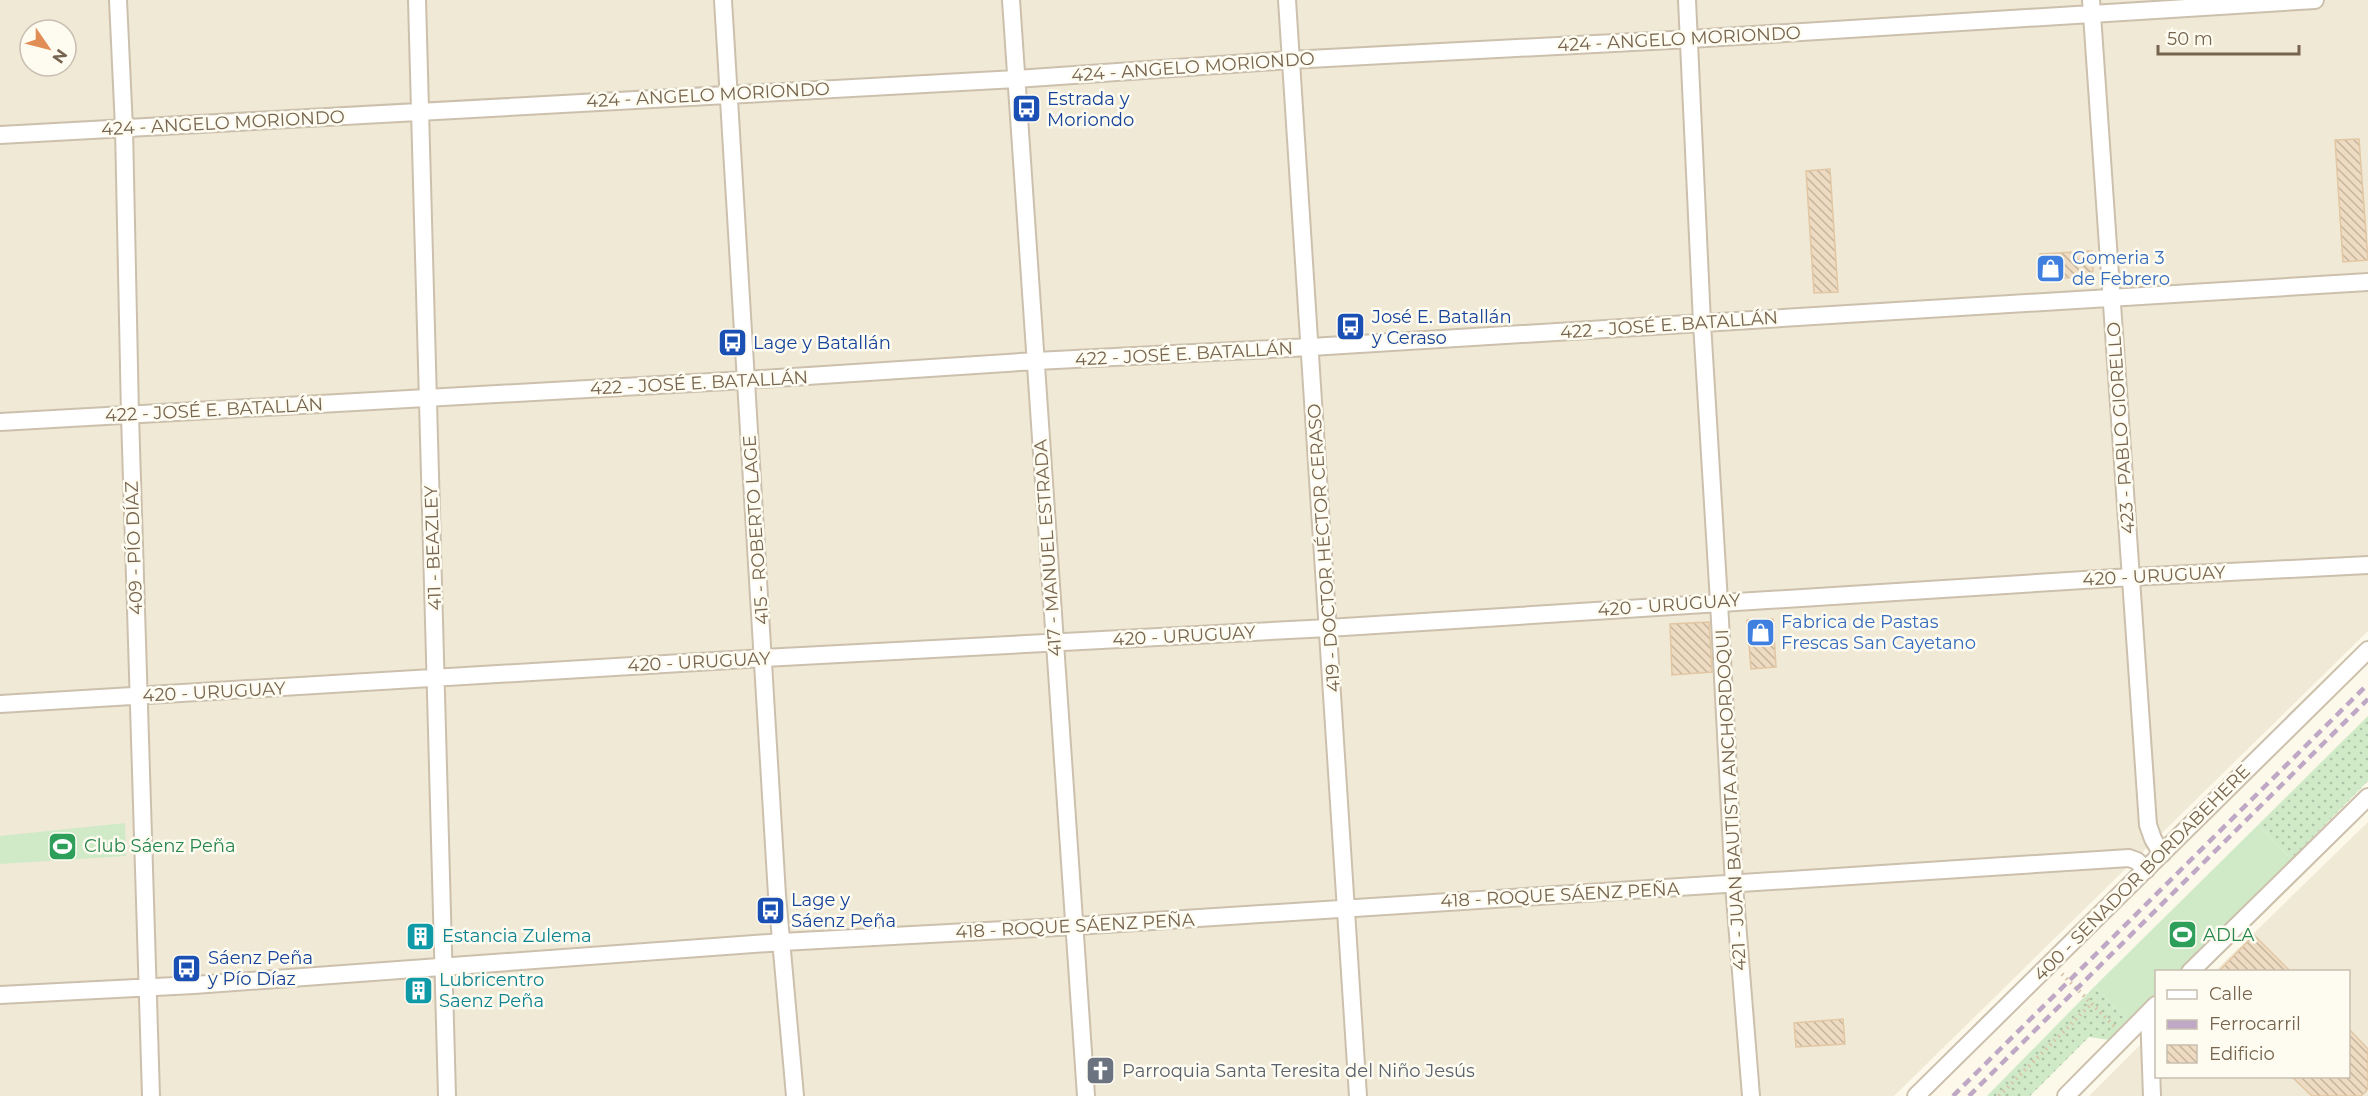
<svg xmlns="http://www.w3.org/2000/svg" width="2368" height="1096" font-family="Montserrat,sans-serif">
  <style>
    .residential { fill: #f0e9d6; fill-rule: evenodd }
    .grass { fill: url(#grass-dots) }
    .pitch { fill: #d0eac8 }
    .building { fill: url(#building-back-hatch); stroke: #e2c7a4; stroke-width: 1.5 }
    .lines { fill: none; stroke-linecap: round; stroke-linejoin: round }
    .minor-casing { stroke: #ccc0ad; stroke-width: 20 }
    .path { stroke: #d6c1a5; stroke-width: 4; stroke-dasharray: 1.5 4.5; stroke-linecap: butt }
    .minor { stroke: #fff; stroke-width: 16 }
    .rail { stroke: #bea8c6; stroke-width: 4.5; stroke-dasharray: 9 6; stroke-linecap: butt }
    .labels { text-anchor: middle; stroke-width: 5; stroke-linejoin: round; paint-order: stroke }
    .street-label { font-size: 18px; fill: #76644e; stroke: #fefcf1 }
    .transit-label { font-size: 18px; fill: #164399; stroke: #fefcf1; text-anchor: start }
    .shop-label { font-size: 18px; fill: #366cbe; stroke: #fefcf1; text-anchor: start }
    .leisure-label { font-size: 18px; fill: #27864d; stroke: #fefcf1; text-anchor: start }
    .culture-label { font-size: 18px; fill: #0d838f; stroke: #fefcf1; text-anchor: start }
    .worship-label { font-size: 18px; fill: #5b616d; stroke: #fefcf1; text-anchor: start }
  </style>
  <defs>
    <pattern id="grass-dots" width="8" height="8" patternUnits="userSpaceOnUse" patternTransform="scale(1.5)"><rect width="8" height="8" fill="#d0eac8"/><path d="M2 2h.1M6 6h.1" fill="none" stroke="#adc1a5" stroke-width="1.8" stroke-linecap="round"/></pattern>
    <pattern id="building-back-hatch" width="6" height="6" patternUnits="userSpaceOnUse" patternTransform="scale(1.5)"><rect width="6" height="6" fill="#eedbc1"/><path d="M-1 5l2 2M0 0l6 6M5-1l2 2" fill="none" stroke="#c5b59f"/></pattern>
  </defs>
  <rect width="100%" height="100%" fill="#fcf8ea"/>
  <!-- residential -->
  <path class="residential" d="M0,0H2368V631L1894,1096H0ZM30,30H66V66H30Z
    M2368,822V1096H2089L2156,1029V1076H2348V972L2215,971Z"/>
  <!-- grass -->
  <path class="grass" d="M2368,716V781L2291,859L2258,825Z
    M2094,987L2129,1022L2110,1040L2089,1037L2030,1096H1987Z"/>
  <!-- pitch -->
  <path class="pitch" d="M125,823L126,856L0,864V836Z
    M2258,825L2291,859L2180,971L2156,972V995L2129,1022L2094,987Z"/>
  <!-- building -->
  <path class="building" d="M2359,139L2368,260L2343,262L2335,140Z
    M1830,169L1838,292L1814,293L1806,171Z
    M2092,251L2093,271L2087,277L2042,279L2040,254Z
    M1773,619L1776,667L1751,669L1747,620Z
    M1709,622L1712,672L1672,675L1670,624Z
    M2254,935L2291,972H2218Z
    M419,981L425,983L428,987L432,1001L406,1002L407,982Z
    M1843,1019L1845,1044L1796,1047L1794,1023Z
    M2349,1029L2368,1049V1089L2361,1096H2312L2292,1077H2349Z"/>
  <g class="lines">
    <defs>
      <path id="minor" d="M118,0L124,128L130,415L151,1096
        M417,0L447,1096
        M723,0L777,895L795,1096
        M1011,0L1086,1096
        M1287,0L1358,1096
        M1687,0L1702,323L1719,602L1734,885L1751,1096
        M2091,0L2148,825L2153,839L2162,854
        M0,135L1016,79L1290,60L1690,39L2315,0
        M0,422L746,380L1036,361L1311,347L2368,282
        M0,704L764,658L1328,628L2131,577L2368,565
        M2190,972L2368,797
        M0,995L194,985L782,942L1076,926L2129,858L2137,861L2146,870
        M2149,1012L2152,1096
        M1916,1096L2368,650
        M2066,1096L2156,1005"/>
    </defs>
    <!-- minor casing -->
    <use href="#minor" class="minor-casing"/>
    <!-- path -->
    <path class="path" d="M2062,974L2114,1026
      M1999,1096L2091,1004"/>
    <!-- minor -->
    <use href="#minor" class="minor"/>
    <!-- rail -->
    <path class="rail" d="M1953,1096L2368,684
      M1969,1096L2368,699"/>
  </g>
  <!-- icons -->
  <defs>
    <symbol id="bus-square" viewBox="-11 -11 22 22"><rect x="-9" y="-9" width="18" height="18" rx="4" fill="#1a4fb4" stroke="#fefcf1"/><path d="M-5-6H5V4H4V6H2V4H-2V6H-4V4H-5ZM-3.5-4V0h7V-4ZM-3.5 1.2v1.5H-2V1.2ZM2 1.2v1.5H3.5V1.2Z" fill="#fff"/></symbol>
    <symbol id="shop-square" viewBox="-11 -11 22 22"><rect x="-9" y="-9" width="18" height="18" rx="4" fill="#3f7fe0" stroke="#fefcf1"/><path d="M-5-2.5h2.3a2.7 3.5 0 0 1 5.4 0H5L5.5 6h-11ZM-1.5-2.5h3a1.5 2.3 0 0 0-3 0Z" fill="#fff"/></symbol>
    <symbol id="stadium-square" viewBox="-11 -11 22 22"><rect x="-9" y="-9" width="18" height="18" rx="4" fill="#2e9e5b" stroke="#fefcf1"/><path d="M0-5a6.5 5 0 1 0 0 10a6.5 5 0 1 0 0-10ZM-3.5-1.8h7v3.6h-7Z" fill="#fff"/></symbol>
    <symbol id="building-square" viewBox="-11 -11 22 22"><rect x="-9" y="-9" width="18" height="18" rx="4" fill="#0f9aa8" stroke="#fefcf1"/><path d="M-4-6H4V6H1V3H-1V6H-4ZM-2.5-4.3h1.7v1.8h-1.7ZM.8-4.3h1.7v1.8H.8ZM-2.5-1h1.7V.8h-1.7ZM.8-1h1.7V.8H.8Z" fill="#fff"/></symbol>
    <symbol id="church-square" viewBox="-11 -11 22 22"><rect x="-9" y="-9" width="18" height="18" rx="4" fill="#6b7280" stroke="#fefcf1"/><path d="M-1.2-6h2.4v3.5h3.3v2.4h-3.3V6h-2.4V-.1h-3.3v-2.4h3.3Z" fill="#fff"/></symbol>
  </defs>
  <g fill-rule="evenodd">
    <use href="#bus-square" x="1010" y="92" width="33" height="33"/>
    <use href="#shop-square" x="2034" y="252" width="33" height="33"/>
    <use href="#bus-square" x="1334" y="310" width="33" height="33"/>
    <use href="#bus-square" x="716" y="326" width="33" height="33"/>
    <use href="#shop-square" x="1744" y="616" width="33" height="33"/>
    <use href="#stadium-square" x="46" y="830" width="33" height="33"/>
    <use href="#bus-square" x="754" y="894" width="33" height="33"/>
    <use href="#stadium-square" x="2166" y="918" width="33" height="33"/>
    <use href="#building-square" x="404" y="920" width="33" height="33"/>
    <use href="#bus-square" x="170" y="952" width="33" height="33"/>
    <use href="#building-square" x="402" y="974" width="33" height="33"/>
    <use href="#church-square" x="1084" y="1054" width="33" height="33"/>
  </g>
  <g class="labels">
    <!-- street labels -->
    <g class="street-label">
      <text transform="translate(1679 39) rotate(-3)" y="6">424 - ANGELO MORIONDO</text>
      <text transform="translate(1193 67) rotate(-4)" y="6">424 - ANGELO MORIONDO</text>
      <text transform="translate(708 95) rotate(-3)" y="6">424 - ANGELO MORIONDO</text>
      <text transform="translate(223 123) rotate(-3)" y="6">424 - ANGELO MORIONDO</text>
      <text transform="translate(1669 325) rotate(-4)" y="6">422 - JOSÉ E. BATALLÁN</text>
      <text transform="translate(1184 354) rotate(-3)" y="6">422 - JOSÉ E. BATALLÁN</text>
      <text transform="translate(699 383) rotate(-3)" y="6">422 - JOSÉ E. BATALLÁN</text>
      <text transform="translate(214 410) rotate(-3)" y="6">422 - JOSÉ E. BATALLÁN</text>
      <text transform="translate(2121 428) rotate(-94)" y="6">423 - PABLO GIORELLO</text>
      <text transform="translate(756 530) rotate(-94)" y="6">415 - ROBERTO LAGE</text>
      <text transform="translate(134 548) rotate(-92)" y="6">409 - PÍO DÍAZ</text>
      <text transform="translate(433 548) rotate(-92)" y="6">411 - BEAZLEY</text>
      <text transform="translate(1048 548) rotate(-94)" y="6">417 - MANUEL ESTRADA</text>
      <text transform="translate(1324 548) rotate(-94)" y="6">419 - DOCTOR HÉCTOR CERASO</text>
      <text transform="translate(2154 576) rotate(-3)" y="6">420 - URUGUAY</text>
      <text transform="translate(1669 605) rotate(-4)" y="6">420 - URUGUAY</text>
      <text transform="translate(1184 636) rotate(-3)" y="6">420 - URUGUAY</text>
      <text transform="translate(699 662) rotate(-3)" y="6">420 - URUGUAY</text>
      <text transform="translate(214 692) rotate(-3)" y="6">420 - URUGUAY</text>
      <text transform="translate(1731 800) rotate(-93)" y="6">421 - JUAN BAUTISTA ANCHORDOQUI</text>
      <text transform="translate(2142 873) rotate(-45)" y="6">400 - SENADOR BORDABEHERE</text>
      <text transform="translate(1560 895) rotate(-3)" y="6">418 - ROQUE SÁENZ PEÑA</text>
      <text transform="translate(1075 926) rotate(-3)" y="6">418 - ROQUE SÁENZ PEÑA</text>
    </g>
    <!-- transit labels -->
    <g class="transit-label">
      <text x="1047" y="105">Estrada y<tspan x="1047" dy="21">Moriondo</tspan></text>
      <text x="1372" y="323">José E. Batallán<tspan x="1372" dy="21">y Ceraso</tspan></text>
      <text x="753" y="349">Lage y Batallán</text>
      <text x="791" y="906">Lage y<tspan x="791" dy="21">Sáenz Peña</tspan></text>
      <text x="208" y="964">Sáenz Peña<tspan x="208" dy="21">y Pío Díaz</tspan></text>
    </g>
    <!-- shop labels -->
    <g class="shop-label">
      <text x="2072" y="264">Gomeria 3<tspan x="2072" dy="21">de Febrero</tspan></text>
      <text x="1781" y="628">Fabrica de Pastas<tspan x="1781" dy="21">Frescas San Cayetano</tspan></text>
    </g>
    <!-- leisure labels -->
    <g class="leisure-label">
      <text x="84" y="852">Club Sáenz Peña</text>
      <text x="2203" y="941">ADLA</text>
    </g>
    <!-- culture labels -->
    <g class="culture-label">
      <text x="442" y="942">Estancia Zulema</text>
      <text x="439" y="986">Lubricentro<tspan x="439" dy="21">Saenz Peña</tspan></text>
    </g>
    <!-- worship labels -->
    <g class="worship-label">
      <text x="1122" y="1077">Parroquia Santa Teresita del Niño Jesús</text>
    </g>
  </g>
  <!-- legend -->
  <rect x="2155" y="970" width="195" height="108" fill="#fefcf1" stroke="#c8bfb0" stroke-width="1.5"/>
  <rect x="2167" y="990" width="30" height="9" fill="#ffffff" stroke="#c8bfb0" stroke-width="1.5"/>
  <text x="2209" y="1000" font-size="18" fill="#76644e">Calle</text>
  <rect x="2167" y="1020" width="30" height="9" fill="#bea8c6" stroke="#c8bfb0" stroke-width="1.5"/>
  <text x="2209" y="1030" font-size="18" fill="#76644e">Ferrocarril</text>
  <rect x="2167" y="1045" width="30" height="18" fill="url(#building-back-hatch)" stroke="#c8bfb0" stroke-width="1.5"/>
  <text x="2209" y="1060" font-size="18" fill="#76644e">Edificio</text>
  <!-- north arrow -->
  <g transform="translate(48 48) rotate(125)"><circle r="28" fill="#fefcf1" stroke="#c8bfb0" stroke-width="1.5"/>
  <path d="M0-4.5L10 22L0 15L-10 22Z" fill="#e08e55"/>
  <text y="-9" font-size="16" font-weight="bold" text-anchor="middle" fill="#76644e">N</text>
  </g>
  <!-- scale -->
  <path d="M2158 45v9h141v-9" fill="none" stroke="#76644e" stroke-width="3"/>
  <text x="2167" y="45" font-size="18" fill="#76644e" stroke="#fefcf1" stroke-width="4.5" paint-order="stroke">50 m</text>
</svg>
